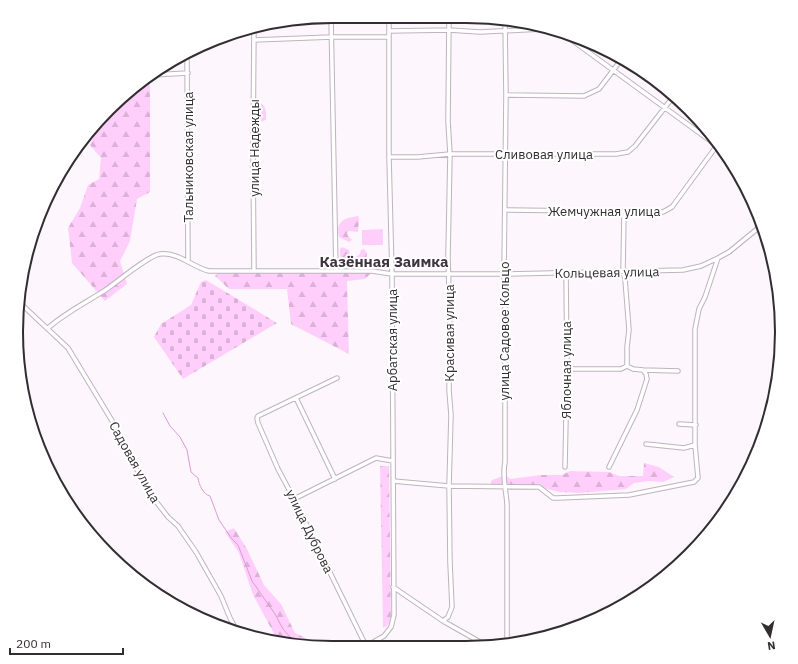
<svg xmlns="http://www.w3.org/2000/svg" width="798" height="664" font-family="'IBM Plex Sans',sans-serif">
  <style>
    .forest { fill: url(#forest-firs) }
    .cemetery { fill: url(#cemetery-stones) }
    .green { fill: #ffcefb }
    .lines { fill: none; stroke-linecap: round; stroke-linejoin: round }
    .stream { stroke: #db9bd7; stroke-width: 1 }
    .minor-casing { stroke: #bfb3be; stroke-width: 5.5 }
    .minor { stroke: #fff; stroke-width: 3.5 }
    .labels { text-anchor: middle; stroke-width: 4; stroke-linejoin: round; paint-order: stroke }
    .street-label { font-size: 13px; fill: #322d31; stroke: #fff }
    .quarter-label { font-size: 15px; font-weight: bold; fill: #3d343d; stroke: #fff }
    .rim { fill: none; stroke: #322d31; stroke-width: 2 }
  </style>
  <defs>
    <pattern id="forest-firs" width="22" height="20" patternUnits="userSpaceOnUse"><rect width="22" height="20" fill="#ffcefb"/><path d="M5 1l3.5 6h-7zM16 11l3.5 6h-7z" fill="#dbb1d8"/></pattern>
    <pattern id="cemetery-stones" width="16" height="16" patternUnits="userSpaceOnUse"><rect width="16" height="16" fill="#ffcefb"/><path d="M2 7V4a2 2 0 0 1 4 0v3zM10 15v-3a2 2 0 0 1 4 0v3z" fill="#dbb1d8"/></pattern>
  </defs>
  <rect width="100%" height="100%" fill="#fef6fd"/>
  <!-- forest -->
  <path class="forest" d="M150,77V192L137,199L130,241L120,261L127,284L105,301L72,263L68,228L80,208L88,185L99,179L101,158L90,145L97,129L96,124L109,108Z
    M260,103C267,106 266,113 266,120L259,122L256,121L257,104Z
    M358,216L359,218L358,232L349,231L347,233L348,236L352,240L349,242L339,237C335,221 344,218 358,216Z
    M342,247L349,250L353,268L347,269L340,268V249Z
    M364,249L367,253L366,262L362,265L358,264L355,261L356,257L360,254L361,250Z
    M218,272L371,273L365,279L347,281L349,354L291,324L287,289H229L215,276Z
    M644,463L659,467L674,477L663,482L648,481L634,483L626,489L580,493L559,492L539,487L510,485L507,484H491V482L492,480L506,475L510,479L541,475H562L570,471L609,472L619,476H643Z
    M380,466H389L391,620L387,626L383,628Z
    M234,528L247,549L264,585L281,604L295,633L324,647H311L278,641L253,595L239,553L225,532Z"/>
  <!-- cemetery -->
  <path class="cemetery" d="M206,280L277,323L183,379L154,337L161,324L191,305L201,282Z"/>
  <!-- green -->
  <path class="green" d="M383,229V245H362V230Z"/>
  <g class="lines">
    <!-- stream -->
    <path class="stream" d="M163,413L170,426L180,437L187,450L191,472L198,478C199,485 203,494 210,496L219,520L232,539L238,545L252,581L275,614L283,629L297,645"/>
    <defs>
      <path id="minor" d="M331,16L336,271
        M505,19L506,95L504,274L505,302V462C502,476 506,490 507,504V644
        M389,31L449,30L480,32L542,29
        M569,38L723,150
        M254,40L332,37H389
        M187,53L188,261
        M152,75L188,73
        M506,95L584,96L599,89L621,60
        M389,157H418L450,154H616L628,152L635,146L673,97
        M505,210L663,212L672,207L718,144
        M254,270L253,152L254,26
        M19,302L68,348L117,429L127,452L151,495L168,517L178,526L196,552L221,596L230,618L238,633
        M48,328C65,313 85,303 104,291C116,283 149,255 160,254C179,252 192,267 209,271H372L392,274H504L683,270L701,266L718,258L729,252L762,225
        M567,369H621L627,366
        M643,370L678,371
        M337,378L258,416L257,418L258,423L278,469L294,499L366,646
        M296,398L335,479
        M679,424L696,425
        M646,444L684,448L695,445V329L699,309L705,297L718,258
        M565,467L567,369L566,273
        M609,467L637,410L647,379L646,374L643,370L633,369L627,366V347L629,330L625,279L623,272L624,212
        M393,481L449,486L539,487L553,498H558L629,495L694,482L698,478L695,445
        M294,499L376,458L393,461
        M393,587L443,621L487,646
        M443,621L448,617L452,607L450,563L449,486L451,415L449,390L450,330L448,256L450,154L448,121L449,18
        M373,643L378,648
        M363,648L384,636L391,627L394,615L392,274L389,157V17"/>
    </defs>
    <!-- minor casing -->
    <use href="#minor" class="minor-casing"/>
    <!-- minor -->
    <use href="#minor" class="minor"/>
  </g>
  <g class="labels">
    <!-- street labels -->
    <g class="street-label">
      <text transform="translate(254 148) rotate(-90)" y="5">улица Надежды</text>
      <text x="544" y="159">Сливовая улица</text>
      <text transform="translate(188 157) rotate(-90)" y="5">Тальниковская улица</text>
      <text x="604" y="216">Жемчужная улица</text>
      <text transform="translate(607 272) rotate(-1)" y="5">Кольцевая улица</text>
      <text transform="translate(504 331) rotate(-90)" y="5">улица Садовое Кольцо</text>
      <text transform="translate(449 333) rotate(-90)" y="5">Красивая улица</text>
      <text transform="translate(392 340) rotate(-90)" y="5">Арбатская улица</text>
      <text transform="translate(566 370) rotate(-90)" y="5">Яблочная улица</text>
      <text transform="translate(135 462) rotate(61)" y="5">Садовая улица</text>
      <text transform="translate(310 531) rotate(64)" y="5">улица Дуброва</text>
    </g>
    <!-- quarter labels -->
    <g class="quarter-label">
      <text x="384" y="267">Казённая Заимка</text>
    </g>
  </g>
  <!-- crop -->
  <path d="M0 0H798V664H0ZM332 23H466A309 309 0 0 1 775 332V332A309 309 0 0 1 466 641H332A309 309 0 0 1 23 332V332A309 309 0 0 1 332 23Z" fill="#fff" fill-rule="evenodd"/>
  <path class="rim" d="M332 23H466A309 309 0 0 1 775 332V332A309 309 0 0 1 466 641H332A309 309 0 0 1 23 332V332A309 309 0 0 1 332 23Z"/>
  <!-- north arrow -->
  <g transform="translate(770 636) rotate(171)" stroke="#ffffff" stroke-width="3" paint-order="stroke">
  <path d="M0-3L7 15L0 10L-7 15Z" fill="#322d31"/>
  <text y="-6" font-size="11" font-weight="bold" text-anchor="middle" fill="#322d31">N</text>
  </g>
  <!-- scale -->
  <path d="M10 648v6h113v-6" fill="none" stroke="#322d31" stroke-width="2"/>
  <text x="16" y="648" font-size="12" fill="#322d31" stroke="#ffffff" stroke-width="3" paint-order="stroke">200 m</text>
</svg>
